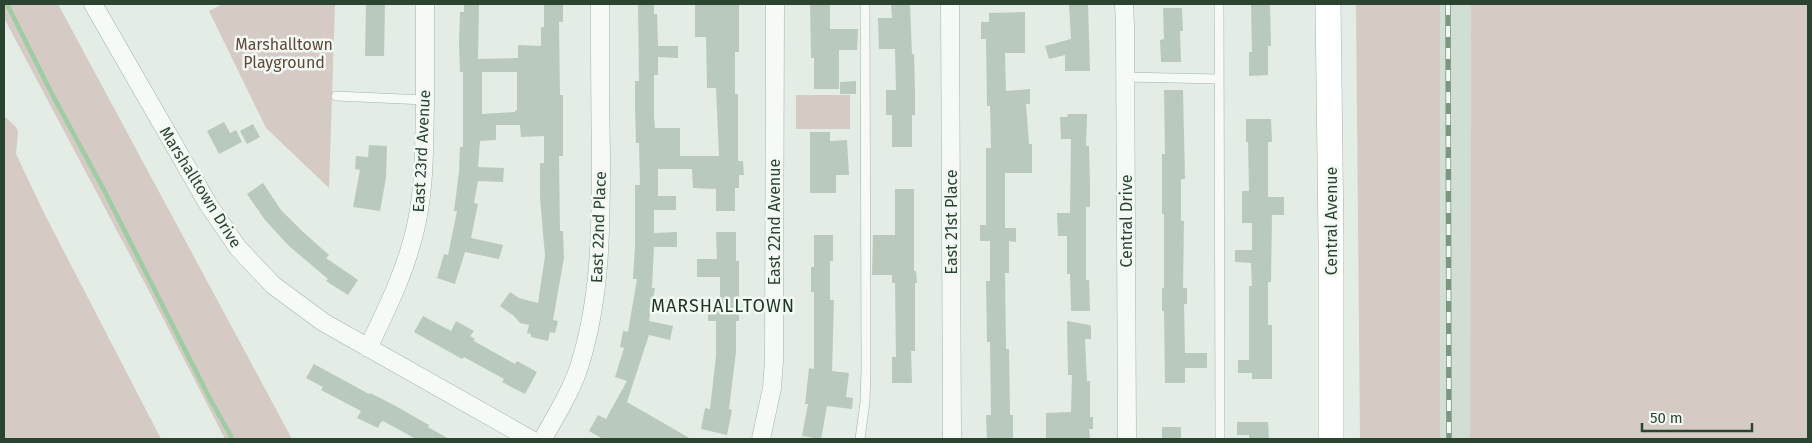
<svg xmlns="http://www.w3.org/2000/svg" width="1812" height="443" font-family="'Fira Sans',sans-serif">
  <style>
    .built { fill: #d1ded4 }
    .green { fill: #d6cac4 }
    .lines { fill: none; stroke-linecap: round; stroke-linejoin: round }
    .stream { stroke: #9ecca3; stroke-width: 4.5 }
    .building { fill: #bac9bd; fill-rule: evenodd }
    .lane-casing { stroke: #a4b3a7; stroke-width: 10 }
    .street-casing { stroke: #a4b3a7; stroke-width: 19 }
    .secondary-casing { stroke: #a4b3a7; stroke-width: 26 }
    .lane { stroke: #f6faf7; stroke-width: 9 }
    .street { stroke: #f6faf7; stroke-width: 18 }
    .secondary { stroke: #fff; stroke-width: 25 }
    .rail-casing { stroke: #7c9682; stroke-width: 5.5 }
    .rail { stroke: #f3f9f4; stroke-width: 4; stroke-dasharray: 11; stroke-linecap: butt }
    .labels { text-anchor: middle; stroke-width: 5; stroke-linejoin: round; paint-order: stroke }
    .park-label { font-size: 16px; fill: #604838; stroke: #f3f9f4 }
    .street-label { font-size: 16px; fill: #2b4430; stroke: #f3f9f4 }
    .neighbourhood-label { font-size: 18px; letter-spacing: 1px; fill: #1d3523; stroke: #f3f9f4 }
  </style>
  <rect width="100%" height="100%" fill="#e3ece5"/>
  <!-- built -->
  <path class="built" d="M1440,4H1471L1470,439H1440Z"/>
  <!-- green -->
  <path class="green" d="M4,4H58L292,439H225L150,293L4,18Z
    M223,4H335L329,188L266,128L209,11Z
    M1440,4V439H1360L1356,5Z
    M1471,4H1808V439H1470Z
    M796,95H850V129H796Z
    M4,116L16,127L18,132L16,154L42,209L161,439H4Z"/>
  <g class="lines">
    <!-- stream -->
    <path class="stream" d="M7,4L51,92L105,192L210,399L231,436"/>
  </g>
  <!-- building -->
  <path class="building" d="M366,4H385L384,56H365Z
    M464,4H479L478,59L518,58V45L541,46V27H544V4H563V22H559L560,95H563V156H559L560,231H563L564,258L553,320L558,321L555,333L550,332L548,341L531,337V334L527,333L529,325L520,323L514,316L500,306L510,292L519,298L538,303L545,256L540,198V163H544V136L521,137L520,125H496V140L480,141L478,167L504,168L503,182L478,181L474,203L478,204L471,238L503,245L499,259L465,252L455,284L437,278L444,254L448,255L457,211H454L459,172L460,147H463V72H460L459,43L460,12H464ZM482,72H517V110L515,111V112L482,114Z
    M638,4H654V14H657L658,46H678V58L658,57V75H654V117L655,128H680V156H719L716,88H707L706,37H695V4H739V52H735V94H738V161H743L744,175H739V188H735V211H716V189L693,188L692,169H658V196H676V210H654V233L677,232V247H654L652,288H655L649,321L673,326L670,340L649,335L627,402L691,439H603L589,431L598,415L606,419L627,381L615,377L624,348L620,347L623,331L628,332L637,279H633L635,246V185H640L639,143H636L635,107V81H639Z
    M810,4H830V29H858L857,50H839V89H814V58H811Z
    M891,4H910L912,54H914L915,90V115H912V147H892V115H886V90H896L895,49H879L878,18H892Z
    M1088,4L1090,71H1065V55L1049,59L1045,46L1071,39L1069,5Z
    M1251,4H1270L1271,46H1268V75L1249,76V52H1252Z
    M1163,8H1182L1183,31H1180L1181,62H1161L1160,40L1164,39Z
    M1025,12V53H1005L1006,91L1030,89V104H1026L1029,144H1032V173H1005V228H1016V242L1009,241V273H1005L1006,349H1009L1010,415H1013V439H987L986,415H991L990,342H987L986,281H990V241H980V225H986V148H991L990,106H987L986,39H981V22H989V13Z
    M856,81V94H840V82Z
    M1164,90H1183L1185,179H1181V221H1184L1183,288H1187V304H1184L1185,353H1207V368H1185V383H1165L1164,311H1162V288H1164V214H1162V154H1165Z
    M1068,114H1087L1086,146H1089L1090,187V207H1086V280H1089L1090,311H1071L1070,274H1067V236H1058L1057,213H1070L1071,139H1061L1060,117H1067Z
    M1246,119H1271L1272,142H1268V197H1284V215H1272L1271,282H1268V325H1272V379H1252V373H1238V360H1249V286H1252L1251,263L1235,262V250H1252V223H1242V191H1249L1248,142H1246Z
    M224,122L230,133L236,130L242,142L219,154L207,131Z
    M253,124L260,137L247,144L240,131Z
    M810,132H830V141L847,140L849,175H836V193H810Z
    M369,145L387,146L386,178L380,211L353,207L360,170L355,169L356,156L368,157Z
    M263,183L281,210L302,231L329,255L326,258L358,280L348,295L326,281L328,279L289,246L265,220L247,194Z
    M895,189H914V271H916L917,283H915V351H911L912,383H892V357H896L895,283H892V275H872L873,235H895Z
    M716,232H736V261H739V321H736V352L729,409L732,410L727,435L701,429L705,408L710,409L716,356V321H708V307H720V277H697V259H717Z
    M814,235H833V261H830V300H834L832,371L849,373L846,397L853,398L852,409L827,406L821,439L802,436L808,404H805L809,368L814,369V292H811V267H814Z
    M423,316L451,331L456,321L474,331L470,336L475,339L474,341L515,364L517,361L537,372L525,394L502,382L504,379L464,357L462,359L414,332Z
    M1067,321L1090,325L1091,327V339H1085L1087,381H1090V417H1093V429H1089L1090,439H1046V413L1071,412L1072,375H1068Z
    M314,364L369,394L370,393L392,404L429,425L428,427L449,439H416L383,421L381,422L378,428L357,418L361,411L321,390L323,387L306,378Z
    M1237,422H1268L1269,439H1249V435H1237Z
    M1162,427H1181V439H1162Z"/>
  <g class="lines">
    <defs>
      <path id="lane" d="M1219,4L1220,439
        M1125,77L1219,79
        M336,96L425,100
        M860,439L865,402L866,370L865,4"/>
      <path id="street" d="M93,4L208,204L238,248L273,285L323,322L530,439
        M950,4L952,439
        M1124,4L1125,25L1127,439
        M368,348C388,307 408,266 417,221C425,182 424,142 425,103C425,70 425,37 425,4
        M543,439C556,415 572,390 580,364C601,296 601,227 601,156C600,105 600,55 600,4
        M761,439L772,388L774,360L775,4"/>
      <path id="secondary" d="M1328,4L1331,239V439"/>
    </defs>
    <!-- lane casing -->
    <use href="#lane" class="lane-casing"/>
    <!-- street casing -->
    <use href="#street" class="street-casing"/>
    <!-- secondary casing -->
    <use href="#secondary" class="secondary-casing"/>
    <!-- lane -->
    <use href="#lane" class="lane"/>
    <!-- street -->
    <use href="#street" class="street"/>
    <!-- secondary -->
    <use href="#secondary" class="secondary"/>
    <defs>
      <path id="rail" d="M1448,4L1449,439"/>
    </defs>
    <!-- rail casing -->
    <use href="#rail" class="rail-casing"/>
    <!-- rail -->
    <use href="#rail" class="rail"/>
  </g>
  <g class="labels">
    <!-- park labels -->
    <g class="park-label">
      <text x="284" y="50">Marshalltown<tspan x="284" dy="18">Playground</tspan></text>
    </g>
    <!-- street labels -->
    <g class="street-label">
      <text transform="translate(421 151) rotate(-87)" y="6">East 23rd Avenue</text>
      <text transform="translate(201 187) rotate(58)" y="6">Marshalltown Drive</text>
      <text transform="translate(1126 221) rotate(-90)" y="6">Central Drive</text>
      <text transform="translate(1331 221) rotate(-90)" y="6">Central Avenue</text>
      <text transform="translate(774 222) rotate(-90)" y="6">East 22nd Avenue</text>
      <text transform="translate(951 222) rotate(-90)" y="6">East 21st Place</text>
      <text transform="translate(598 227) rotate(-88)" y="6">East 22nd Place</text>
    </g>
    <!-- neighbourhood labels -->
    <g class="neighbourhood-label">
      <text x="723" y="312">MARSHALLTOWN</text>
    </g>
  </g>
  <!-- border -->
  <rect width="1812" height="443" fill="none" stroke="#2b4430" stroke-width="10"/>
  <!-- scale -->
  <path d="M1642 423v8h110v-8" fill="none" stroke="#2b4430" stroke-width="2.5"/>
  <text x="1650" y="423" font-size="15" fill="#2b4430" stroke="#f3f9f4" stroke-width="4" paint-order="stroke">50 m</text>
</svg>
